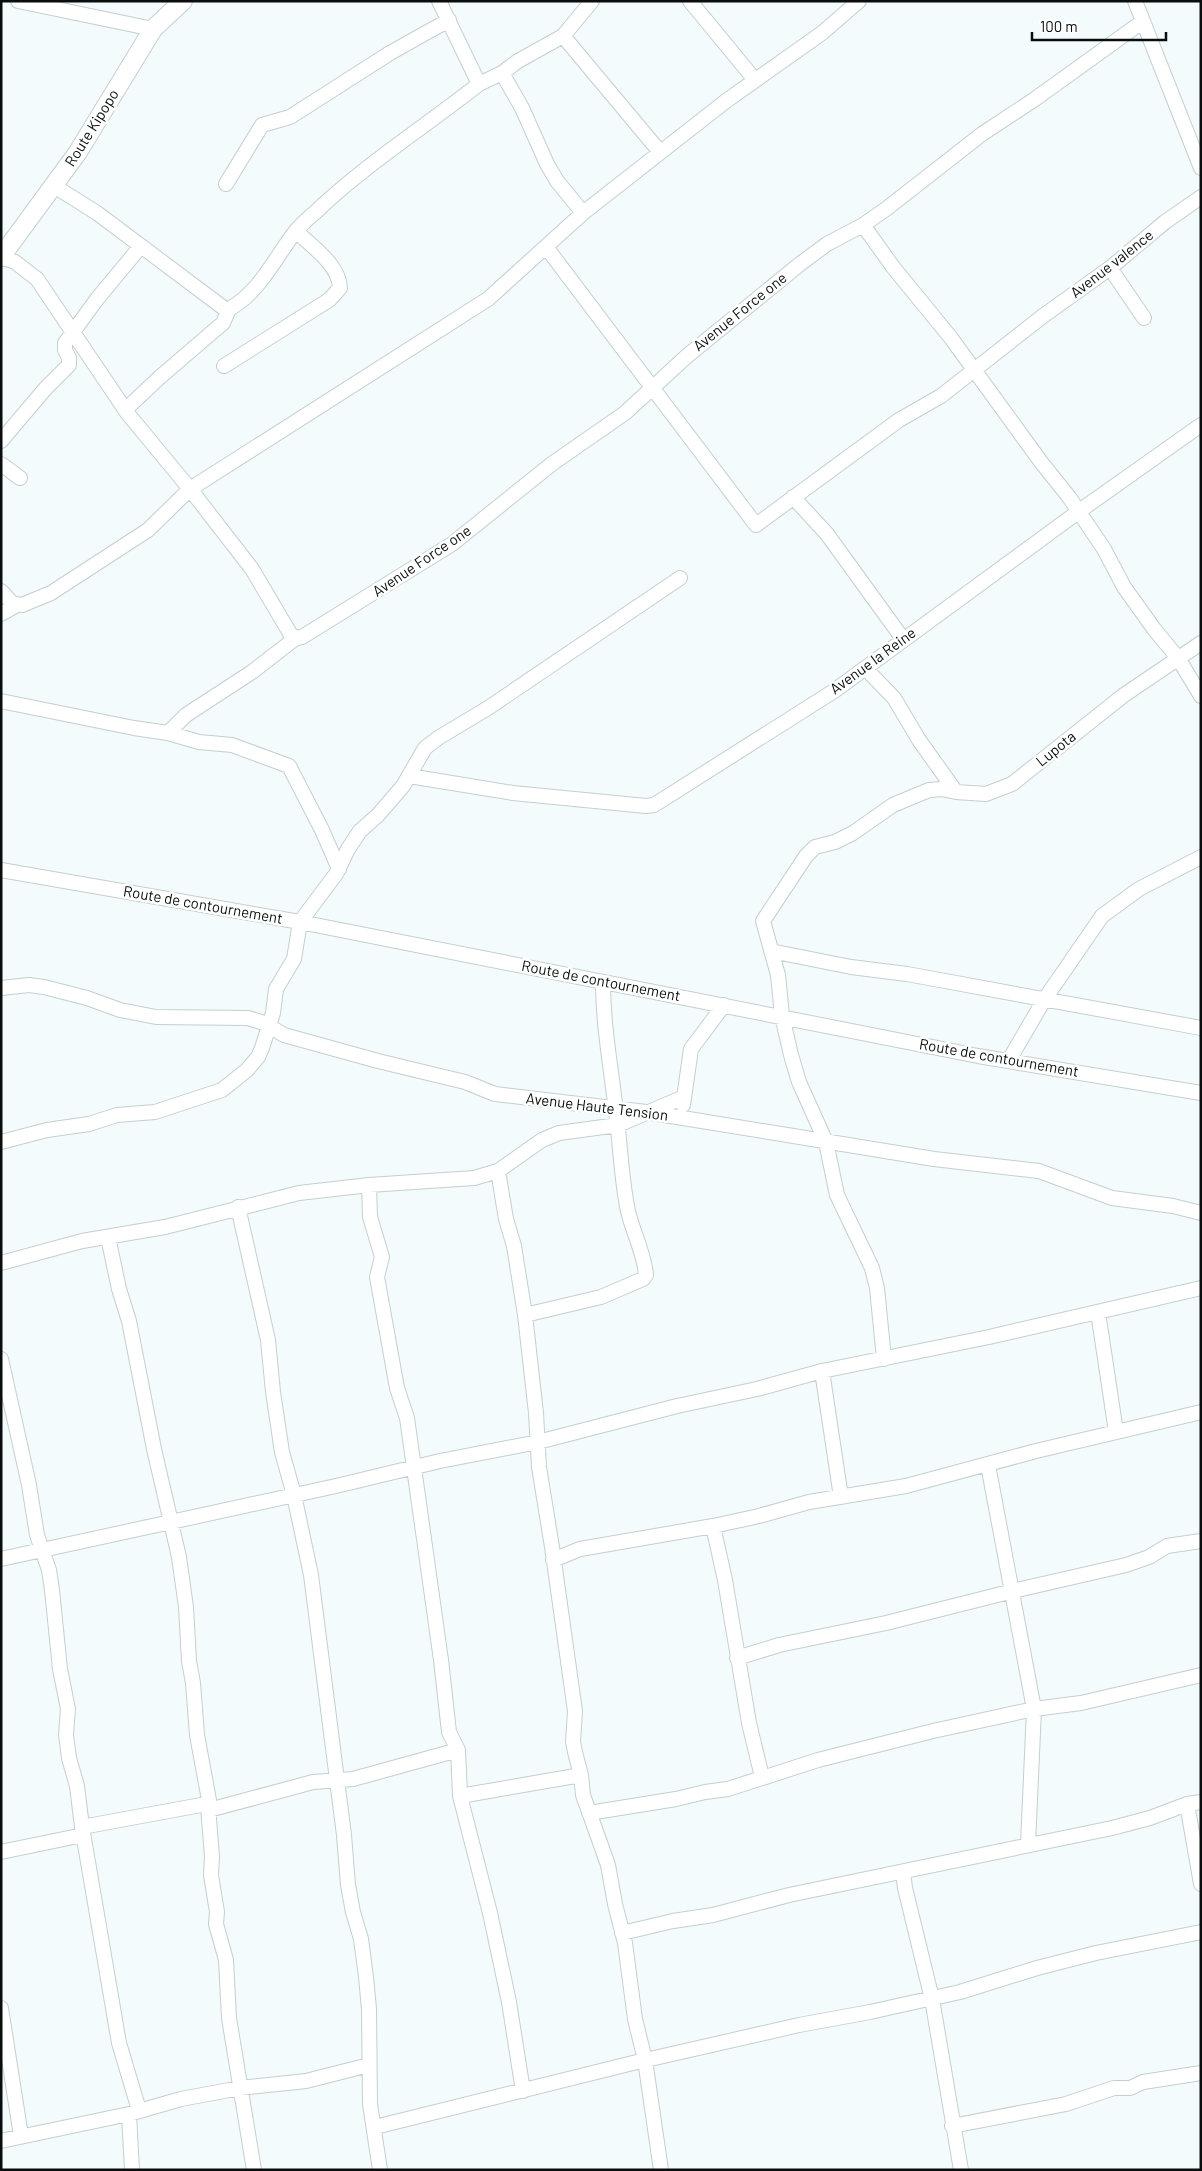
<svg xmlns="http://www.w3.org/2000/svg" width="1202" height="2171" font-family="Barlow,sans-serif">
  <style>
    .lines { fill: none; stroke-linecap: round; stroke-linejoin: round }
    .minor-casing { stroke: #c6cece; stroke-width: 16 }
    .major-casing { stroke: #c6cece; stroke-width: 20 }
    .minor { stroke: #fff; stroke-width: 14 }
    .major { stroke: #fff; stroke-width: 18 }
    .labels { text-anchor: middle; stroke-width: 5; stroke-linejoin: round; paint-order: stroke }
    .street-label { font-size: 15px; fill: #0a0d0d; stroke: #fff }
  </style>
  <rect width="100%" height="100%" fill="#f3fbfc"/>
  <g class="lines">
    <defs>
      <path id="minor" d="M18,1L153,29
        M690,1L755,80
        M1135,1L1201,168
        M563,36L660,152
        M502,73L522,108L547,164L557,181L583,213
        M479,84L502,73L518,61L563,36L592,1
        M226,184L262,125L290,117L390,53L449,20
        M54,186L97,213L225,309H229C259,293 275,258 295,232C303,222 314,214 323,205C371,161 427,125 479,84L439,1
        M863,225L893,267L951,338L1041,462L1069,497L1104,549L1124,587L1154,629L1178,658L1201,696
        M546,247L756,525L899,420L941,396L1043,316L1110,268L1165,222L1201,197
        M1,257L15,262L37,279L128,414L190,489L252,569L291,635L296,638
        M1110,268L1144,318
        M224,366L329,300L340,288C339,264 312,247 296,231
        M125,410L160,377L223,323L229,309
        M1,441L45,389L69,365V358L65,350V343L97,299L141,246
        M1,464L20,478
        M793,497L827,534L903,639
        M1,591L12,603L22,605L51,593L148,530L190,489L488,299L583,213L726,101L822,33L859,1
        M1,614L17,605
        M865,668L894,698L919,740L956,792
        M1,701L134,728L168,733L199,742L232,745L289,766L322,830L339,869
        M168,733L186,715L252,672L296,638L302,637L452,544L553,463L625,413L687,356L800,264L827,244L863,225L886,209L982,134L1035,99L1142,22
        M409,776L513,793L646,806L654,805L834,691L1078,512L1201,425
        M1,870L300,922L978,1056L1201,1093
        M771,951L851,967L907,974L1201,1028
        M603,982C603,1025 611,1068 616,1111C620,1142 621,1174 627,1206C631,1230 644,1250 646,1275L643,1279L601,1297L525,1315L536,1413L539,1467L552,1547L575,1711L573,1742L575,1752L581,1775L583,1795L608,1865L615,1904L625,1943L635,2019L645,2060L661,2170
        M1,988L29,985L44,987L87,998L120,1010L156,1017L248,1018L264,1023L284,1035L378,1061L465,1082L495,1094L646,1112L934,1159L1039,1171L1112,1198L1173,1206L1201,1213
        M1009,1060L1044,1000L1102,916L1139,889L1201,857
        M683,1105L691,1049L724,1005
        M1,1142L47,1130L89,1124L117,1115L155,1112L222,1090L247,1070L258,1057L262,1048L273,1013L276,989L294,959L300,922L336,874L348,849L360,831L378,815L403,786L425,748L438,738L488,708L680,578
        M498,1171L506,1219L514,1246L525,1315
        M369,1185L370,1217L382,1257L377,1277L397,1388L407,1418L441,1660L449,1732L458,1750L460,1796L490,1913L509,2002L523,2091
        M238,1207L268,1340L273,1392L282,1452L294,1495L311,1575L344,1835L348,1885L353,1912L361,1939L366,1977L369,2009L370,2104L380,2170
        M1,1263L82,1241L165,1227L299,1193L369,1185L474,1178L498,1171L542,1140L559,1133L618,1125L684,1097
        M1098,1312L1116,1432
        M1,1359L29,1485L37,1535L49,1570L52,1590L60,1669L68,1709L66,1735L69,1758L77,1786L82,1827L119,2043L139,2110
        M884,1359L877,1288L872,1268L837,1195L826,1142L799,1082L791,1055L782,1016L778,975L763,921L806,856L815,847L835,842L853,833L893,805L929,790L942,789L956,792L986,794L1012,784L1124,695L1201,643
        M822,1371L841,1497
        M988,1465L1034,1709L1028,1845
        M713,1526L725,1580L749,1723L762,1777
        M1,1559L336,1486L440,1461L538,1442L677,1406L757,1389L822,1371L989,1337L1201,1288
        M553,1560L580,1549L713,1526L759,1516L809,1502L906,1486L1036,1451L1201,1412
        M737,1658L779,1645L886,1623L1017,1590L1126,1565L1149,1557L1167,1546L1201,1541
        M460,1796L581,1775
        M1187,1804L1201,1884
        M208,1806L212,1857L211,1875L217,1912L216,1924L226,1960L229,2018L254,2170
        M209,1810L313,1782L353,1779L458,1750
        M589,1813L676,1799L705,1792L728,1789L818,1760L933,1731L1034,1709L1081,1703L1201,1675
        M82,1827L201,1805L208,1806L209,1800L197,1735L193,1683L189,1661L186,1607L179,1557L154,1449L129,1321L119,1289L108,1237
        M1,1852L83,1835
        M903,1872L905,1888L932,1999L961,2170
        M622,1933L673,1921L713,1915L789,1895L1112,1828L1150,1818L1187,1804L1201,1802
        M1,2008L21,2136
        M129,2114L132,2170
        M952,2126L1066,2104L1114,2088H1130L1143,2082L1201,2073
        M375,2127L637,2062L799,2025L870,2012L960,1992L1037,1968L1096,1953L1201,1932
        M1,2141L129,2114L181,2099L240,2088L306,2081L369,2065"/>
      <path id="major" d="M1,257L78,152L153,29L183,1"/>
    </defs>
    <!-- minor casing -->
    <use href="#minor" class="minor-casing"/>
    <!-- major casing -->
    <use href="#major" class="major-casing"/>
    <!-- minor -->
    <use href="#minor" class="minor"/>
    <!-- major -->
    <use href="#major" class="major"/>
  </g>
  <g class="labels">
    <!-- street labels -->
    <g class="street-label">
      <text transform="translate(92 128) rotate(-58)" y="5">Route Kipopo</text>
      <text transform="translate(1112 264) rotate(-38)" y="5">Avenue valence</text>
      <text transform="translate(740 312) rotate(-39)" y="5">Avenue Force one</text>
      <text transform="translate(422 561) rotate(-34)" y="5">Avenue Force one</text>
      <text transform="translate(873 661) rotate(-36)" y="5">Avenue la Reine</text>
      <text transform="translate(1056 749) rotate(-39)" y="5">Lupota</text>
      <text transform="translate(203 905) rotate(10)" y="5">Route de contournement</text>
      <text transform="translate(601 981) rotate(11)" y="5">Route de contournement</text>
      <text transform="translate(999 1058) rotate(10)" y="5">Route de contournement</text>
      <text transform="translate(597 1107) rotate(7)" y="5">Avenue Haute Tension</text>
    </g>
  </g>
  <!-- border -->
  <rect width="1202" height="2171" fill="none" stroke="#0a0d0d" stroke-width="5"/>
  <!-- scale -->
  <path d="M1032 32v8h134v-8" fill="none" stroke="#0a0d0d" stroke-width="2.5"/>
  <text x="1040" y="32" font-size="15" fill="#0a0d0d" stroke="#ffffff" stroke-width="4" paint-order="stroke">100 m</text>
</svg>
